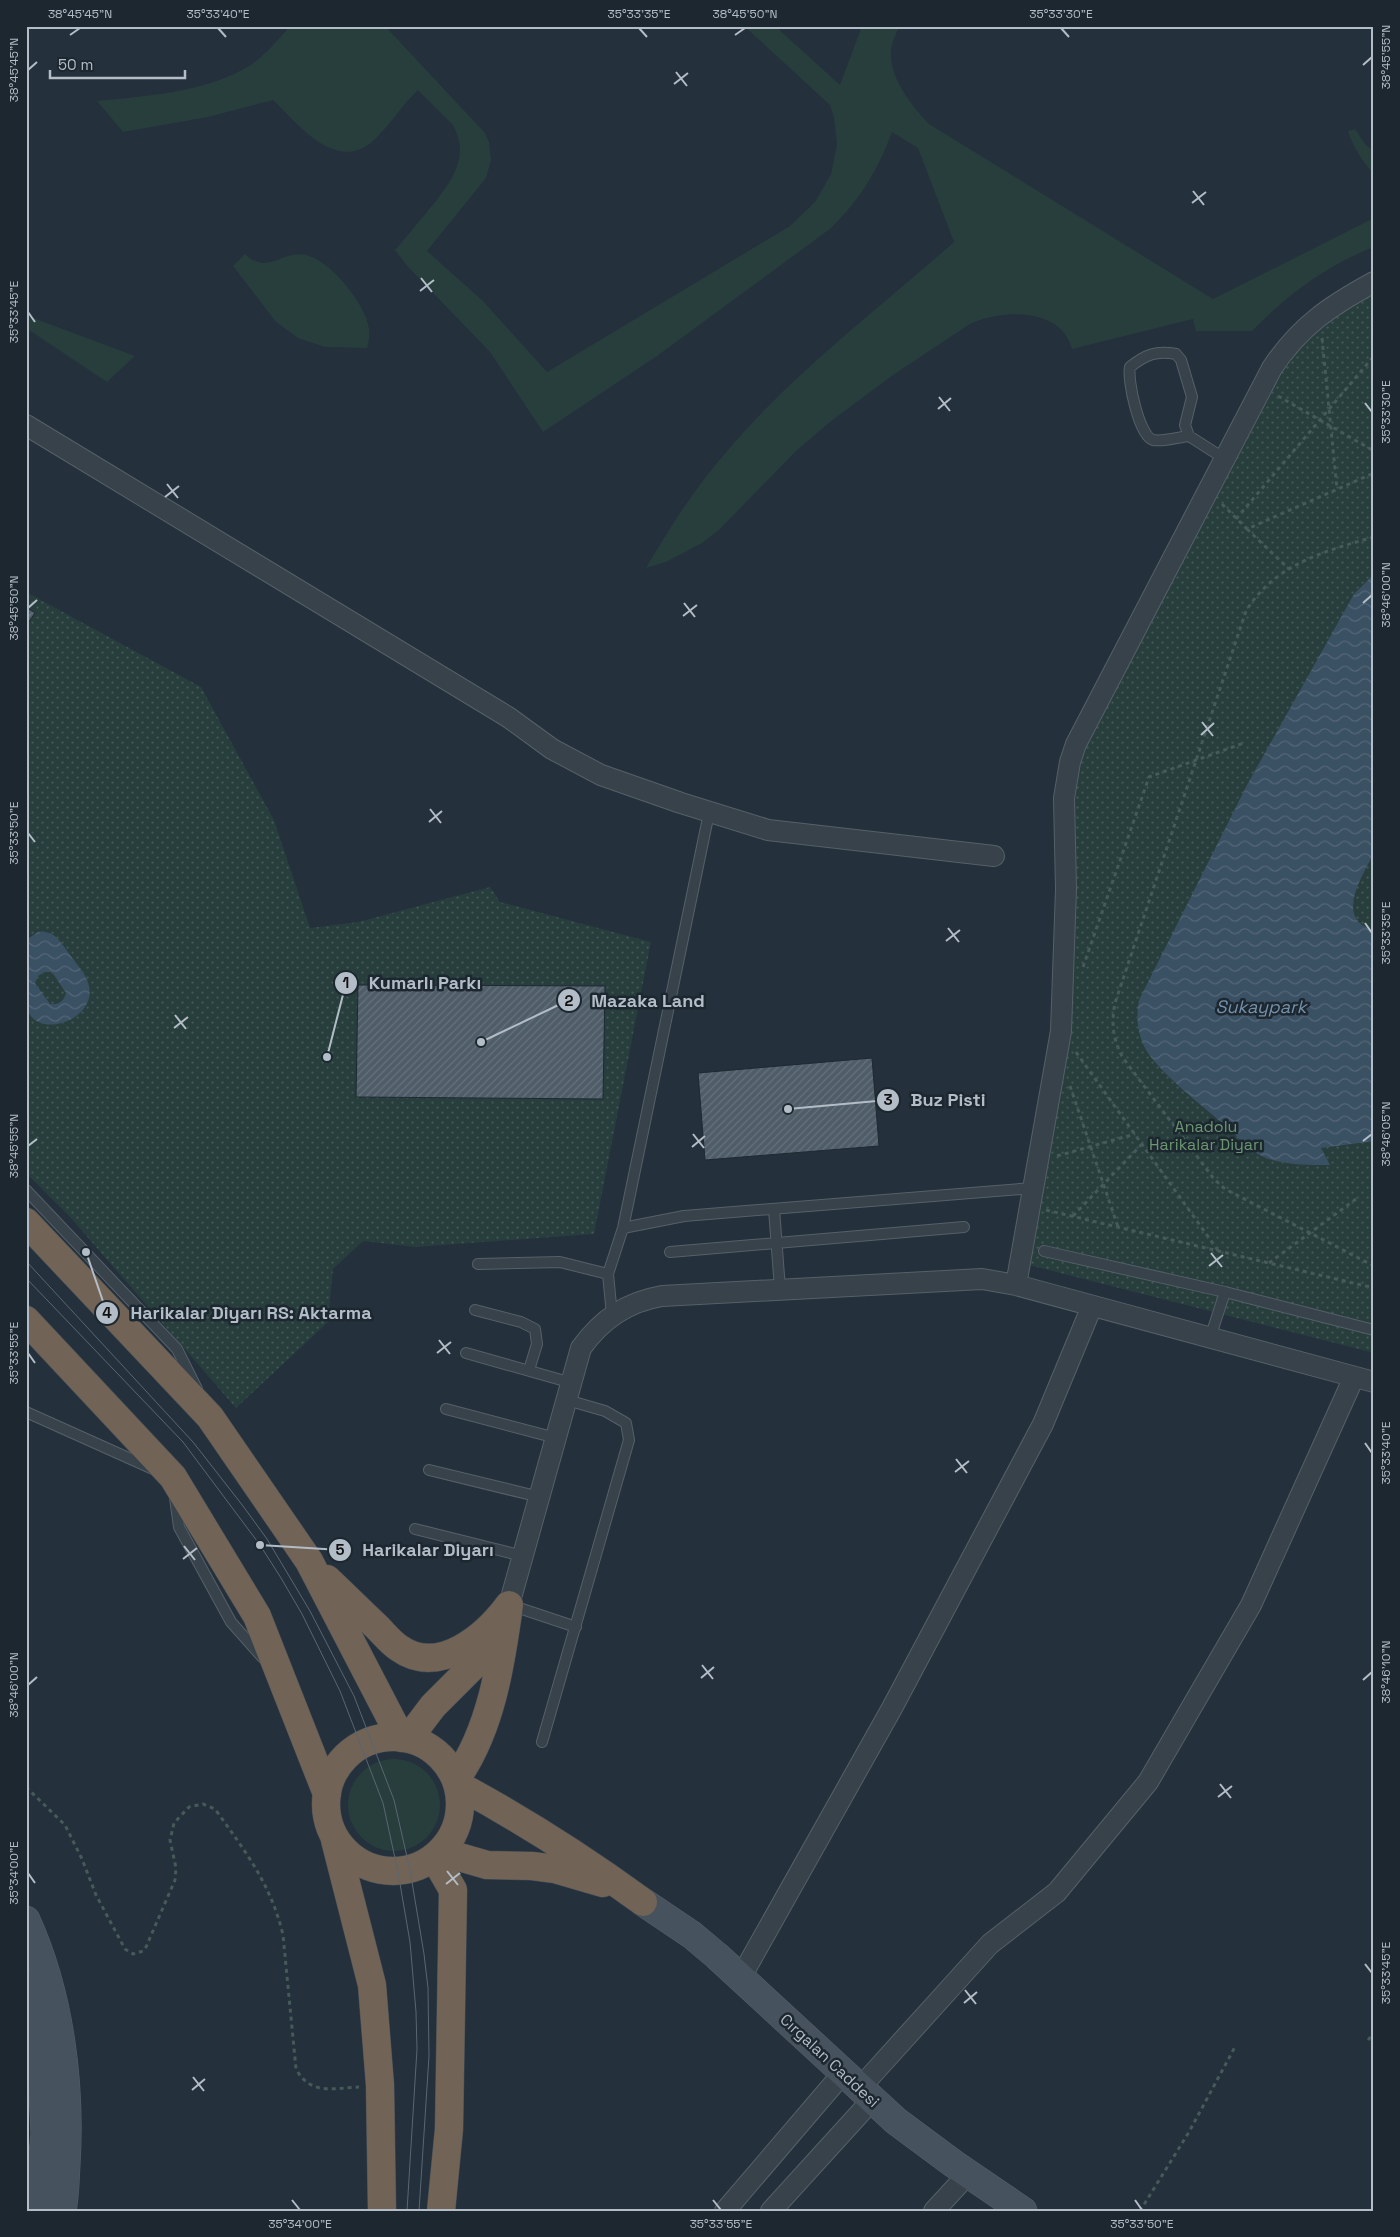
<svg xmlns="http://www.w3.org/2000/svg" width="1400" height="2237" font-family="'Space Grotesk',sans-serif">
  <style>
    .green { fill: #273e3d }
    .park { fill: url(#park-dots) }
    .water { fill: url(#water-waves); fill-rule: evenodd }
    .building { fill: url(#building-hatch); stroke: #1f2932 }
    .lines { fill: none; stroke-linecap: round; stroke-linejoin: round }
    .lane-casing { stroke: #566069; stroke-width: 12 }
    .street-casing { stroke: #566069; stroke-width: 22 }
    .secondary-casing { stroke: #566069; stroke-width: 29 }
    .highway-casing { stroke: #434d56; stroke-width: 29 }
    .path { stroke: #465a5a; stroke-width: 3; stroke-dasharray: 4 4; stroke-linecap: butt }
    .lane { stroke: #37424b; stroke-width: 10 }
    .street { stroke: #37424b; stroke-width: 20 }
    .secondary { stroke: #46525e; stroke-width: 28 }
    .highway { stroke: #716355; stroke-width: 28 }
    .tram { stroke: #5a6672; stroke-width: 1 }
    .ticks { fill: none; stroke: #b3bdc7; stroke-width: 2 }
    .labels { text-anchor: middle; stroke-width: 5; stroke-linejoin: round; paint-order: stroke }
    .park-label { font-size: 16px; fill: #6b9770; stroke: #1d2730 }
    .street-label { font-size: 16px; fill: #b3bdc7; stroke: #1d2730 }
    .water-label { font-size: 18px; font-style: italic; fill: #7491a9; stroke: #1d2730 }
    .leader { fill: none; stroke: #b3bdc7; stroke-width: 2 }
    .callout-dot { fill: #b3bdc7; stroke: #1d2730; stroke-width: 2 }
    .mark-label { font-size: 15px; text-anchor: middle; font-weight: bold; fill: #111 }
    .callout-label { font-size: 18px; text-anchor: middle; font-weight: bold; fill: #b3bdc7; stroke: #1d2730; stroke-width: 5; stroke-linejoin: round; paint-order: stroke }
    .neatline { fill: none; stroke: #b3bdc7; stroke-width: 2 }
    .ticks-label { font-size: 12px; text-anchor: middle; fill: #b3bdc7 }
  </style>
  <defs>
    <pattern id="park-dots" width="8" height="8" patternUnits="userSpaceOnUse" patternTransform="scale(1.25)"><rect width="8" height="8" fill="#273e3d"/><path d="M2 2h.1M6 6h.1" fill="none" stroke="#445858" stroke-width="1.8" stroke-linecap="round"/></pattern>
    <pattern id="water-waves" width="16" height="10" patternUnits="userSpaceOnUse" patternTransform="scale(1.25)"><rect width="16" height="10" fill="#3a5063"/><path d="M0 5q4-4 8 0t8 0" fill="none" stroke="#546778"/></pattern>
    <pattern id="building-hatch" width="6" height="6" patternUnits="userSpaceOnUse" patternTransform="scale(1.25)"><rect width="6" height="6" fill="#4f5d69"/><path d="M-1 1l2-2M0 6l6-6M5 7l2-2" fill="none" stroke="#66727d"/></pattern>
  </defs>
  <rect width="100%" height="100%" fill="#24303b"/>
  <!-- green -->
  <path class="green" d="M290,26H385L485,133L489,142L491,160L486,178L427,251L483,301L547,372L790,226L815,202L831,174L837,144L834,118L830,105L744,26H775L840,85L862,26H899C896,34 891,44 891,53C890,79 912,106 929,124L1213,299L1374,218V247C1327,265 1287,295 1252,331H1196L1193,319L1072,349C1061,307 1002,309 970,324L893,375L830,422L796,451L719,530L702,543L666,562L646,568C670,527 696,486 728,450C794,372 877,310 954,242L918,148L892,132C878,170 860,200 830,229L657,356L543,432L490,352L409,268L395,250C406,237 416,225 427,212C448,186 473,157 452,124L418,90C401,106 389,127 372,142C335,173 297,123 273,100L208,117L123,132L97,101C147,96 209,92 252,64C266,54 278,40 290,26Z
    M1355,129L1366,145L1374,151V174C1362,161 1353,147 1348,131Z
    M245,254C268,276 281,250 306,255C330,260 366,304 369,329C370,335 369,341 367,348L325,347L298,338L276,322L233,266Z
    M26,315L28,316L135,356L107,382L26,328Z
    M348 1805a46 46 0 1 1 92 0a46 46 0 1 1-92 0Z"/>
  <!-- park -->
  <path class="park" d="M1374,284V1353L1021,1263L1057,981L1055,814L1157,582L1283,346Z
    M26,592L201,687L274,820L310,928L358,922L490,887L500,902L651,942L594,1234L415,1247L363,1241L333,1269L328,1322L236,1408L70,1217L26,1173Z"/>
  <!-- water -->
  <path class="water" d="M1374,574V853C1363,875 1333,919 1374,930V1141L1321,1148L1330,1165C1305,1165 1278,1166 1256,1153C1245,1146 1236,1135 1227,1127C1206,1109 1157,1071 1145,1048C1137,1032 1136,1016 1139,1000L1247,785L1354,594Z
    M38,932C54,930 59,940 68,952C74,961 83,970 87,980C104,1018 35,1044 26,1006C23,992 26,956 26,940ZM45,972H52L66,993C64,1001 59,1005 50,1004L35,983L38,976Z"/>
  <!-- building -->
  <path class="building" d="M26,607L35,613L26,626Z
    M358,985L605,986L603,1099L356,1097Z
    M872,1058L879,1146L705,1160L698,1073Z"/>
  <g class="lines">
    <defs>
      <path id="lane" d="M1189,436C1179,437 1163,442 1153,440C1139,436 1127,379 1130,367C1145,355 1156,350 1176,354L1181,360L1192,397L1185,425L1189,436L1225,459
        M26,1190L177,1349L197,1389
        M774,1209L780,1289
        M623,1228L684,1216L1033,1188
        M1044,1251L1225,1292L1374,1330
        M670,1252L964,1227
        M478,1264L560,1262L608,1274
        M475,1310L521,1322L535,1329L537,1344L529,1370
        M612,1315L608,1274L623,1228L709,813
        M1210,1338L1225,1292
        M466,1353L572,1383
        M446,1409L556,1438
        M26,1412L153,1469
        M429,1470L540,1497
        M175,1498L179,1527L231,1622L263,1658
        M415,1529L523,1556
        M510,1605L576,1627
        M542,1742L629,1440L626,1423L605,1411L567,1400"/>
      <path id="street" d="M26,425L508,717L552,749L601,775L681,803L768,830L994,856
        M1016,1285L1061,1031L1066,889L1064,798L1070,762L1076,744L1272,368C1300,326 1330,306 1374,282
        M509,1605L581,1348C602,1319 627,1302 662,1296L982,1279L1016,1285L1374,1382
        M741,1977L892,1708L1043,1424L1092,1306
        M859,2089L990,1944L1057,1892L1148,1782L1251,1605L1354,1377
        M725,2211L843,2073
        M771,2211L872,2100
        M934,2211L968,2174"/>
      <path id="secondary" d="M643,1902L692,1935L717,1956L896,2121L954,2164L1023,2211
        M26,1920C60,1995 71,2084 66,2165C65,2180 65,2196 62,2211
        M26,1983L42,2068L45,2134L37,2211"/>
      <path id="highway" d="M26,1222L210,1417L309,1561L401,1738
        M26,1320L173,1477L257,1616L327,1794
        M327,1579C344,1595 360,1611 377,1627C384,1634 391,1643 399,1648C439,1677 486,1636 509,1605
        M326 1804a67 67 0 1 1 134 0a67 67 0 1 1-134 0Z
        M408,1739L433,1706L479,1660L498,1631
        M456,1779C491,1730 501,1664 509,1605
        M458,1785C523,1820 584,1859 643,1902
        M335,1840L372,1985L380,2085L382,2211
        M442,1852L487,1865L532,1866L555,1869L603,1883
        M434,1857L453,1890L449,2129L441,2211"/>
    </defs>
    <!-- lane casing -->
    <use href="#lane" class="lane-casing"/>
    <!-- street casing -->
    <use href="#street" class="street-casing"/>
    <!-- secondary casing -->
    <use href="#secondary" class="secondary-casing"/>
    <!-- highway casing -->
    <use href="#highway" class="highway-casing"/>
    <!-- path -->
    <path class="path" d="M1322,338L1337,489
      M1278,396L1374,451
      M1222,504L1247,529L1374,473
      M1236,519L1374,356
      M1247,529L1289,569
      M1374,537C1325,551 1275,564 1246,611L1115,1003C1111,1023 1113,1040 1123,1058L1214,1179L1225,1189L1374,1266
      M1083,967L1149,777L1244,743
      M1076,1052L1219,1252
      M1070,1086L1118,1227
      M1057,1156L1135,1134
      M1046,1210L1374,1288
      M1073,1216L1142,1144
      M1269,1263L1356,1199
      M26,1787L65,1825L82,1859L96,1895L125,1949L133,1954L143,1951L146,1947L175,1880L176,1868L170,1840L174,1823L189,1807L203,1804L215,1809C245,1851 271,1884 283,1935L296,2069C311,2096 333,2088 359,2087
      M1368,2040L1374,2033
      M1140,2211L1189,2132L1236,2045"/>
    <!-- lane -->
    <use href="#lane" class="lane"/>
    <!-- street -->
    <use href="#street" class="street"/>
    <!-- secondary -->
    <use href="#secondary" class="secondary"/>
    <!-- highway -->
    <use href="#highway" class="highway"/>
    <!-- tram -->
    <path class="tram" d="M26,1261L193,1442L243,1506L267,1539L310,1611L354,1696L394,1800L410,1870L424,1954L428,1988L429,2056L419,2211
      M26,1278L183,1442L260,1545L281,1578L302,1614L340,1691L383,1803L398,1872L410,1942L416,2012L417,2049L407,2211"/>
  </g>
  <!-- ticks -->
  <path class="ticks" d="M218,28L226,37M639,28L647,37M1061,28L1069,37M70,35L80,28M735,35L745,28M1363,65L1372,57M28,70L37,62M676,72L687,86M674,84L688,73M1193,191L1204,205M1192,203L1206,192M421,278L432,292M420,291L434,280M28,312L35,322M939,397L950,411M1365,403L1372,412M938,409L951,398M167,484L178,498M165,497L179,486M684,603L695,617M1363,603L1372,595M28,608L37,600M683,616L697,605M1202,722L1213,736M1201,735L1214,723M430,809L441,823M429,822L442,811M28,833L35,842M1365,923L1372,933M948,928L959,942M946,941L960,930M175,1015L186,1029M174,1028L188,1017M693,1134L704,1148M1363,1141L1372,1134M28,1146L37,1139M692,1147L705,1136M1211,1253L1222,1267M1209,1266L1223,1255M439,1340L450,1354M28,1353L35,1363M437,1353L451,1342M1365,1443L1372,1453M956,1459L967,1473M955,1472L969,1461M184,1546L195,1560M183,1559L197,1548M702,1665L713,1679M701,1678L714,1667M1363,1680L1372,1672M28,1685L37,1677M1220,1784L1231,1798M1218,1797L1232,1786M447,1871L458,1885M28,1873L35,1883M446,1884L460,1873M1365,1964L1372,1973M965,1990L976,2004M964,2003L977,1992M193,2077L204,2091M192,2090L205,2079M292,2200L300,2210M713,2200L721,2210M1135,2200L1142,2210"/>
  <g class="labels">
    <!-- park labels -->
    <g class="park-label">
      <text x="1206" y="1132">Anadolu<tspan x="1206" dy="18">Harikalar Diyarı</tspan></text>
    </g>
    <!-- street labels -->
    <g class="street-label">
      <text transform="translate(830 2060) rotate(43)" y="6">Cırgalan Caddesi</text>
    </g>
    <!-- water labels -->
    <g class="water-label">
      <text x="1261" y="1013">Sukaypark</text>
    </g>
  </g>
  <!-- callouts -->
  <path class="leader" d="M327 1057L346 983M481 1042L569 1000M788 1109L888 1100M86 1252L107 1313M260 1545L340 1550"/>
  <g class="callout-dot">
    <circle cx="327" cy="1057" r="5"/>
    <circle cx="481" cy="1042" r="5"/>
    <circle cx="788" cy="1109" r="5"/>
    <circle cx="86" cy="1252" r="5"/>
    <circle cx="260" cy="1545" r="5"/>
    <circle cx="346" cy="983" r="12"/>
    <circle cx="569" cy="1000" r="12"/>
    <circle cx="888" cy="1100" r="12"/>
    <circle cx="107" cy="1313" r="12"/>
    <circle cx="340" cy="1550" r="12"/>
  </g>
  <g class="mark-label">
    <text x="346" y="988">1</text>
    <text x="569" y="1006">2</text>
    <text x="888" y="1105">3</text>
    <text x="107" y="1318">4</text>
    <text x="340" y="1555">5</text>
  </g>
  <g class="callout-label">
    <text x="425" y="989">Kumarlı Parkı</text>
    <text x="648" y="1007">Mazaka Land</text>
    <text x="948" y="1106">Buz Pisti</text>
    <text x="251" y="1319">Harikalar Diyarı RS: Aktarma</text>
    <text x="428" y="1556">Harikalar Diyarı</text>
  </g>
  <!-- border -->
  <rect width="1400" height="2237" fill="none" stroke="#1d2730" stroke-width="55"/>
  <!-- scale -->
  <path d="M50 70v8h135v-8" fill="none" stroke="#b3bdc7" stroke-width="2.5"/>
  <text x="58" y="70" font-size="15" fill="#b3bdc7" stroke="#1d2730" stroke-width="4" paint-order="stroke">50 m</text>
  <rect x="28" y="28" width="1344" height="2182" class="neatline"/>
  <g class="ticks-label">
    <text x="80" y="18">38°45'45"N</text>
    <text x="218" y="18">35°33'40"E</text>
    <text x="639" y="18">35°33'35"E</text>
    <text x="745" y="18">38°45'50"N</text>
    <text x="1061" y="18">35°33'30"E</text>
    <text transform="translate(1386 57) rotate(-90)" y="4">38°45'55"N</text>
    <text transform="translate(14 70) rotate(-90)" y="4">38°45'45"N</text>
    <text transform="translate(14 312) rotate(-90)" y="4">35°33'45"E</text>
    <text transform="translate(1386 412) rotate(-90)" y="4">35°33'30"E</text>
    <text transform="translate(1386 595) rotate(-90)" y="4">38°46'00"N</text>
    <text transform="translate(14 608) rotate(-90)" y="4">38°45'50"N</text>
    <text transform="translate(14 833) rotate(-90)" y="4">35°33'50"E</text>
    <text transform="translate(1386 933) rotate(-90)" y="4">35°33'35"E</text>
    <text transform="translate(1386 1134) rotate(-90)" y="4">38°46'05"N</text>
    <text transform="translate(14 1146) rotate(-90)" y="4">38°45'55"N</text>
    <text transform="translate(14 1353) rotate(-90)" y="4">35°33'55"E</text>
    <text transform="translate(1386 1453) rotate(-90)" y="4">35°33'40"E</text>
    <text transform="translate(1386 1672) rotate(-90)" y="4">38°46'10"N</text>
    <text transform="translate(14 1685) rotate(-90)" y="4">38°46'00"N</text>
    <text transform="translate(14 1873) rotate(-90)" y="4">35°34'00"E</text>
    <text transform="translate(1386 1973) rotate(-90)" y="4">35°33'45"E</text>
    <text x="300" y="2228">35°34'00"E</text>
    <text x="721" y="2228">35°33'55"E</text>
    <text x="1142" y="2228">35°33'50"E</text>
  </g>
</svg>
